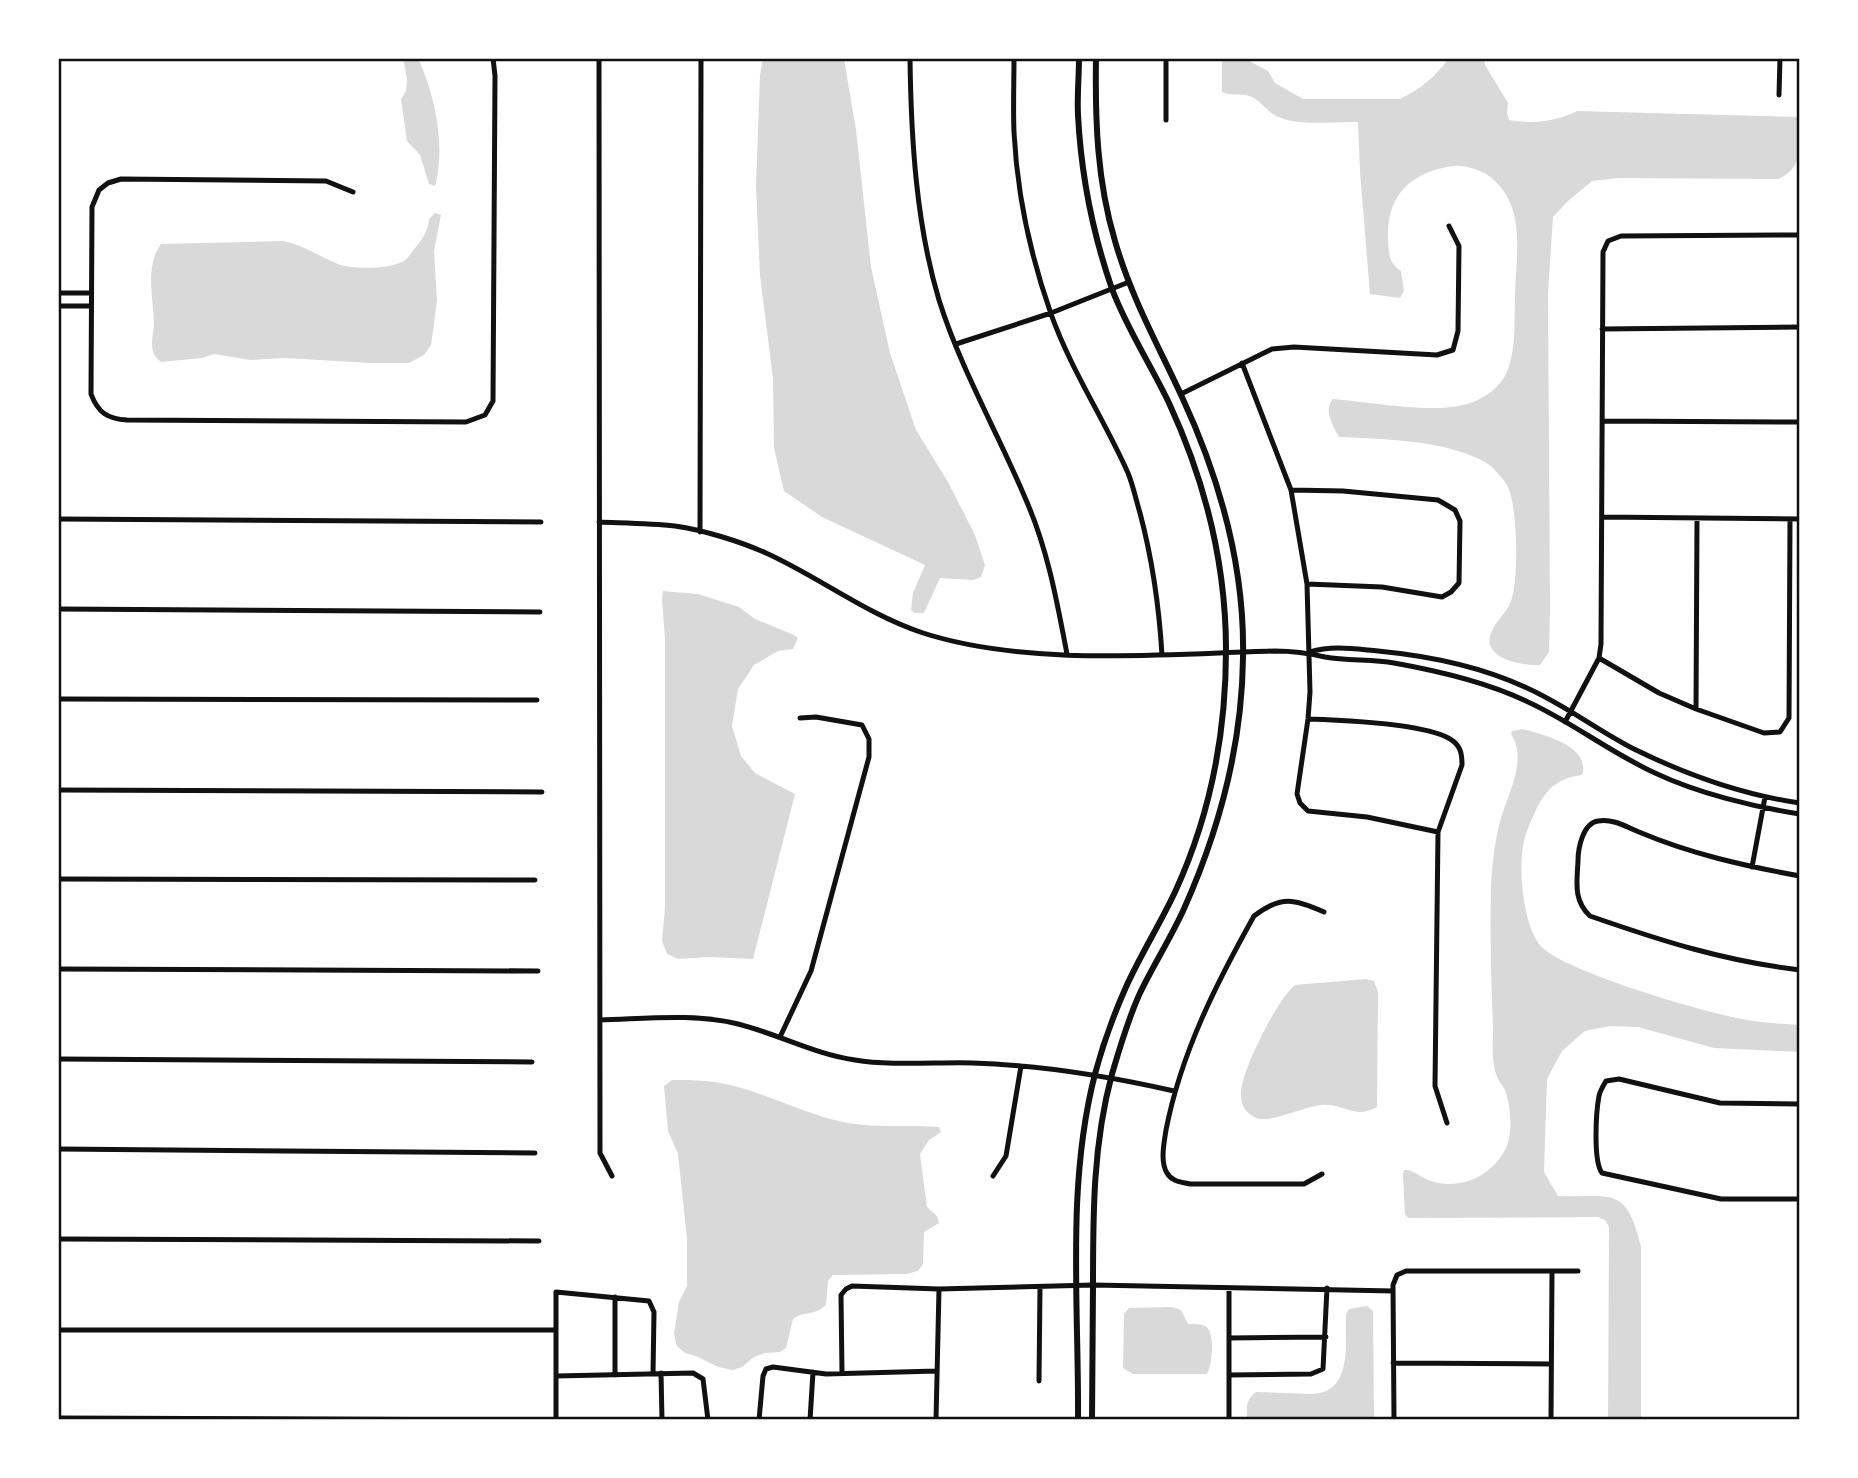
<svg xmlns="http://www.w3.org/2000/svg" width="1858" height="1478" font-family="'Noto Serif',serif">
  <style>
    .water { fill: #d9d9d9 }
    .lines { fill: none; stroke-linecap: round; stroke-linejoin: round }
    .minor { stroke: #111; stroke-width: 5 }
    .tertiary { stroke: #111; stroke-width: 6 }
    .neatline { fill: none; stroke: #111; stroke-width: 2.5 }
  </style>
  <rect width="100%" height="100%" fill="#fff"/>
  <!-- water -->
  <path class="water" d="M403,58H418C435,95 446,147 435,186L429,184L420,155L407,141L401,99L406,91L407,79Z
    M763,58L844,59L856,130L871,267L890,353L916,430L948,482L975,535L985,565L981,577L973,580L940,578L924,613H915L911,610L913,593L925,565L822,517L784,491L774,448L773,378L760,276L756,186L760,75Z
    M1222,58H1250L1251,62L1268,71L1275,83L1303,99H1400C1421,89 1436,76 1449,58H1484L1485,65L1508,103L1507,113L1509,120C1533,124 1555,122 1577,111L1800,117C1800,143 1805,166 1779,179L1619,178L1592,181L1568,201L1553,217L1548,293L1550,608L1549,652L1540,665C1523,666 1481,659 1491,633C1495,621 1507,613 1511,601C1519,579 1518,506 1507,485C1503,478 1492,466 1485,462C1445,440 1384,439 1339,437C1333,426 1323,410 1333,399C1370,402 1437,415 1470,403C1485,398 1499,388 1506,374C1517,350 1514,320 1515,295C1516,252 1527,205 1489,176C1480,170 1465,165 1454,166C1412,171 1386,195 1388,239C1389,254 1388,262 1401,271L1404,291L1400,298L1370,294L1360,172L1358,122C1332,121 1300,127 1276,116C1267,111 1262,103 1254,98C1244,92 1233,97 1222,92Z
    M435,213L441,215L434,251L437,300L434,324L431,345L424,355L409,363H370L285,358L250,360L214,354L202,358L161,362C158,359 155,357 154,354C150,344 153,335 154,326C154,299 144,267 161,244L283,241C304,245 318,256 338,264C353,270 390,269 404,261C408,258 412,252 415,248C422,240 428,231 429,219Z
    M663,591L698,594L739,607L755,619L794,635L798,638L793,649L778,651L754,665L738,689L732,726L741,756L755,773L795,794L753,959L710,957L678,959L667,954L662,941L665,908V639L662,600Z
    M1523,729C1544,735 1591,746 1582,775C1547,779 1539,802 1527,831C1516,857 1522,922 1539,944C1559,971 1710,1014 1747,1020C1765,1023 1783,1024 1800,1025V1052L1714,1048L1638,1027L1610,1026L1585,1031L1562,1051L1547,1079L1544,1172L1558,1196C1613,1198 1626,1185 1641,1247V1420H1608L1609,1227L1605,1220L1598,1217L1409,1218L1405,1215L1403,1175L1404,1170C1413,1169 1420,1177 1428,1180C1458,1191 1490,1178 1505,1150C1513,1135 1511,1109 1506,1093C1504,1086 1498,1081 1496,1074C1491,1060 1493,1041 1493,1026C1491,980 1490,934 1491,888C1492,864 1495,838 1502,815C1510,790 1527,758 1511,734L1512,731Z
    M1366,979L1374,981L1378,992L1377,1107C1354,1120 1344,1103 1321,1105C1302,1107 1268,1125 1254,1117C1245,1112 1241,1105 1241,1095C1240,1072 1277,1000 1295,985Z
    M672,1080C688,1080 705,1080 721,1083C763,1091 801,1113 843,1122C878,1129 905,1124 939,1127L941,1132L929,1140L920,1154L927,1207L937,1216L939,1223L924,1232L923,1264L918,1271L906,1274L833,1275L828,1281L826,1305C813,1317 805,1310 793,1319L786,1348L780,1352L765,1353L754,1357L742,1367L733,1370L718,1367L696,1356L685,1353L677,1346L674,1334L679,1302L687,1286V1238L678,1154L668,1131L664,1086Z
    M1367,1306L1373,1311L1374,1420H1247C1247,1408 1245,1400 1256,1392L1313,1394C1353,1392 1345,1343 1346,1314L1349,1309Z
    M1172,1307L1181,1310L1188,1324C1193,1324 1201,1324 1205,1326C1216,1331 1212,1366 1207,1374H1133L1123,1368L1124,1314L1129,1308Z"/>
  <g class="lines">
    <!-- minor -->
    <path class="minor" d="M599,58L600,1153L612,1176
      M910,58C911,137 916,224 939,300C961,370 998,433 1026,500C1048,550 1057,602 1067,654
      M1014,58C1014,83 1013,108 1014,132C1017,193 1031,257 1051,314C1071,370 1104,419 1128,473C1133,485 1136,500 1140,513C1153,562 1159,605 1162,655
      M1166,58V120
      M1779,95L1780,58
      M353,192L326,181L121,179L108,183L99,190L92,207L91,394C98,413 108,419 127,420L466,422L485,415L493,401L495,76L493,58
      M58,293H91
      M58,306H90
      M1602,329L1800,327
      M956,344L1051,313L1129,282
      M1242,363L1291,490L1307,584L1310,692L1308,719L1297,794L1300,803L1308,811L1367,817L1438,832
      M1181,394L1272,349L1294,347L1437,355L1453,350L1458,331L1459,246L1449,226
      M1602,421L1800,422
      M1291,490L1343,491L1438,500L1455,510L1460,521L1459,583L1451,592L1442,597L1382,587L1307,584
      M1602,517L1800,519
      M58,519L541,522
      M599,522C624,523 650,523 675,526C703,530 739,541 766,553C819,577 866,614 923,633C1029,667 1165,654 1275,651C1293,651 1308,653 1325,657C1348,661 1372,659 1394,663C1439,671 1487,682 1528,702C1572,722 1611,753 1655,773C1697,793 1754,807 1800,814
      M700,532L701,58
      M58,609L540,612
      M1310,652C1332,645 1355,649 1378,651C1430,656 1480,666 1527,688C1565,705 1597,730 1634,749C1685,774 1743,795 1800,803
      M1599,658L1659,693L1696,709L1764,733L1780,732L1789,718L1790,519
      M58,699L537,700
      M1696,709L1697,519
      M1308,719C1339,720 1430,723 1453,741C1461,747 1462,755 1462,765L1438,832L1435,1086L1447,1123
      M1565,722L1599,658L1601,644L1603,252L1608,241L1621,236L1800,235
      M58,790L542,792
      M1752,867L1765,797
      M1800,876C1745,866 1691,854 1639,832C1627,827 1612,818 1598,821C1583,823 1578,848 1578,861C1577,882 1573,900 1590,916C1662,941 1724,961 1800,970
      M58,879L535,880
      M58,969L538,971
      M600,1020C644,1019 694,1013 738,1024C778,1034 814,1054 855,1060C891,1066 936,1062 973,1063C1041,1065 1108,1076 1174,1091
      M780,1037L811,971L869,757V739L862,725L816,717L800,718
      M58,1059L532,1062
      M1800,1104L1720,1103L1619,1079L1606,1081C1603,1086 1600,1091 1599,1096C1596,1112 1593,1161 1602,1173L1721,1199H1800
      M58,1149L535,1153
      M1322,1174L1304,1184H1190C1182,1182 1172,1182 1167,1173C1160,1162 1164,1143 1166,1130C1181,1053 1216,984 1254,916C1281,895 1295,899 1324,912
      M993,1176L1006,1156L1021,1066
      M58,1239L539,1241
      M1229,1288V1420
      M615,1297V1375
      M58,1330H556
      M1229,1338L1326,1337
      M1393,1363L1551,1364
      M661,1373L662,1420
      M842,1373L841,1295L846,1289L852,1286L939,1289L1093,1285L1393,1291
      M1229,1375L1311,1374L1323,1369L1327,1288
      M556,1376L693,1373L703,1379L708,1420
      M1039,1381L1040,1287
      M58,1418L534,1420
      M556,1420V1292L649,1301L654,1312L653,1374
      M759,1420L763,1376L766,1369L773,1367L826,1374L937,1371
      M810,1420L813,1372
      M936,1420L939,1289
      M1394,1420L1393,1285L1397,1275L1406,1271H1578
      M1551,1420L1552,1272"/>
    <!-- tertiary -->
    <path class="tertiary" d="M1078,1420C1079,1305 1066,1186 1095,1074C1103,1044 1114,1014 1126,987C1141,954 1160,924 1175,892C1210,816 1226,734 1226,650C1226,565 1205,481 1169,403C1151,365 1127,329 1112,289C1093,234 1081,173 1078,115C1077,96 1079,77 1079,58
      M1092,1420C1092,1375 1093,1330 1093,1285C1093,1213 1093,1144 1112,1074C1120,1047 1128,1019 1140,993C1153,966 1170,939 1183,911C1219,831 1242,746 1243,658C1245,567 1220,479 1182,397C1158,345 1131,297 1115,241C1097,181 1095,120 1096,58"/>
  </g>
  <!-- border -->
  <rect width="1858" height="1478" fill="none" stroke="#ffffff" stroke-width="119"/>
  <rect x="60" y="60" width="1738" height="1358" class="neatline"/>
</svg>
